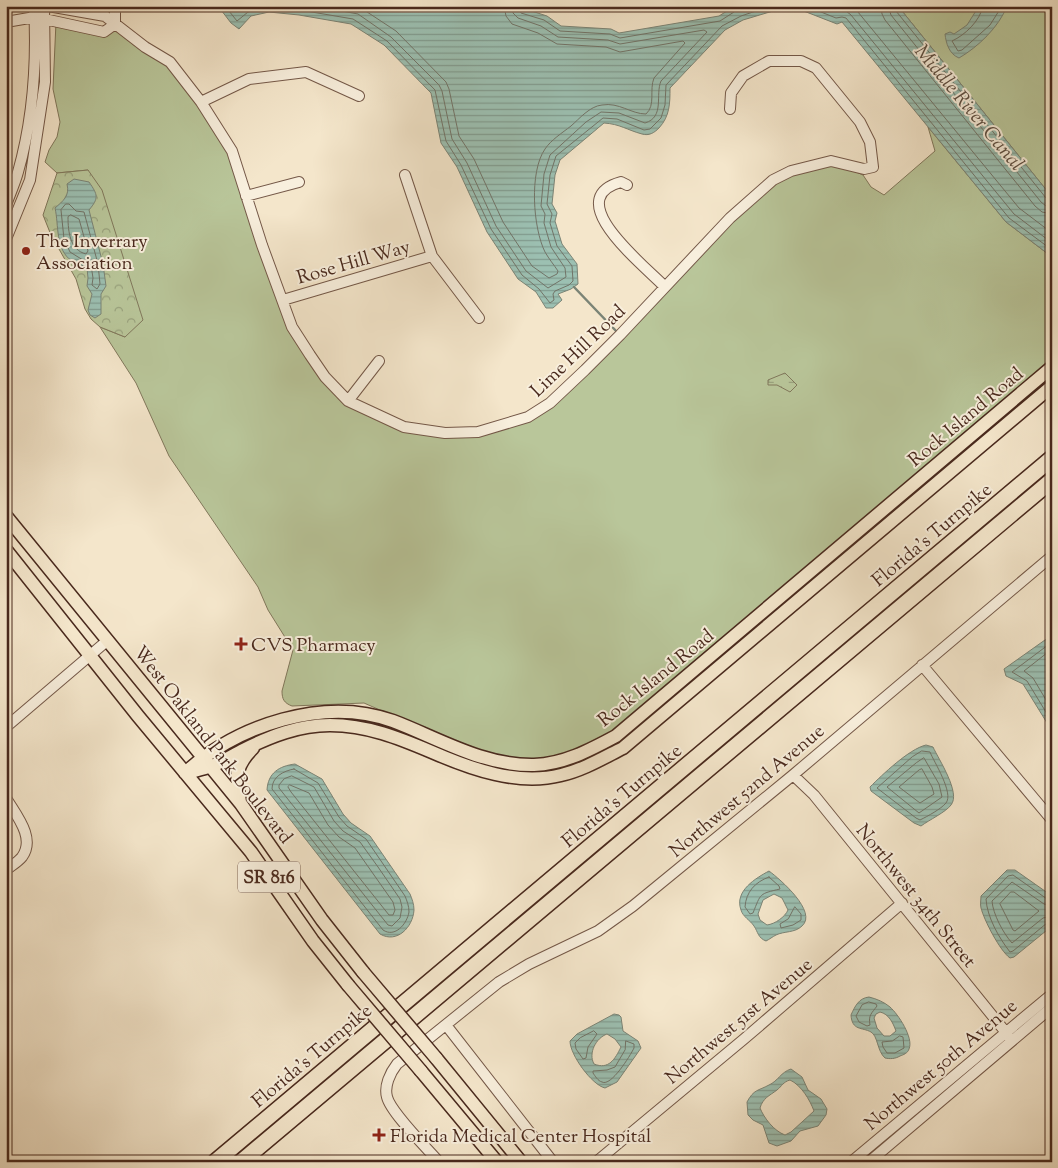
<svg xmlns="http://www.w3.org/2000/svg" width="1058" height="1168" font-family="'Sorts Mill Goudy',serif">
  <style>
    .green { fill: #b9c69a; stroke: #81785c }
    .wetland { fill: url(#wetland-marsh); stroke: #81785c }
    .park { fill: url(#park-crowns); stroke: #81785c }
    .water { fill: url(#water-rules); stroke: #7b8476; fill-rule: evenodd }
    .lines { fill: none; stroke-linecap: round; stroke-linejoin: round }
    .shore { stroke: #727468; stroke-width: 1 }
    .stream { stroke: #7b8476; stroke-width: 2.5 }
    .minor-casing { stroke: #745848; stroke-width: 12 }
    .major-casing { stroke: #49291d; stroke-width: 15 }
    .highway-casing { stroke: #49291d; stroke-width: 18 }
    .minor { stroke: #f8efdd; stroke-width: 10 }
    .major { stroke: #f4e6cb; stroke-width: 12 }
    .highway { stroke: #f4e6cb; stroke-width: 15 }
    .major-bridge-casing { stroke: #49291d; stroke-width: 15; stroke-linecap: butt }
    .major-bridge { stroke: #f4e6cb; stroke-width: 12 }
    .poi-dot { fill: #8f2418; stroke: #f8efdd; stroke-width: 2 }
    .labels { text-anchor: middle; stroke-width: 4; stroke-linejoin: round; paint-order: stroke }
    .shield { fill: #f8efdd; stroke: #7e6457; stroke-width: 1 }
    .shield-label { font-size: 18px; font-weight: bold; fill: #49291d }
    .poi-label { font-size: 19px; fill: #49291d; stroke: #f8efdd; text-anchor: start }
    .street-label { font-size: 19px; fill: #49291d; stroke: #f8efdd }
    .water-label { font-size: 20px; font-style: italic; fill: #5e4f42; stroke: #f8efdd }
  </style>
  <defs>
    <pattern id="wetland-marsh" width="20" height="14" patternUnits="userSpaceOnUse" patternTransform="scale(1.25)"><rect width="20" height="14" fill="#b9c69a"/><path d="M1 5h8M5 5V1M11 12h8M15 12V8" fill="none" stroke="#98a17d"/></pattern>
    <pattern id="park-crowns" width="20" height="18" patternUnits="userSpaceOnUse" patternTransform="scale(1.25)"><rect width="20" height="18" fill="#b9c69a"/><path d="M2 6a3 3 0 1 1 6 0M12 15a3 3 0 1 1 6 0" fill="none" stroke="#98a17d"/></pattern>
    <pattern id="water-rules" width="6" height="5" patternUnits="userSpaceOnUse" patternTransform="scale(1.25)"><rect width="6" height="5" fill="#9cc0b2"/><path d="M0 2.5h6" fill="none" stroke="#819c90"/></pattern>
  </defs>
  <rect width="100%" height="100%" fill="#f4e6cb"/>
  <filter id="stains"><feTurbulence type="fractalNoise" baseFrequency=".004" numOctaves="4"/><feColorMatrix values="0 0 0 0 .2 0 0 0 0 .09 0 0 0 0 .02 0 0 0 .5 -.17"/></filter>
  <radialGradient id="worn" r=".72"><stop offset=".6" stop-color="#630" stop-opacity="0"/><stop offset="1" stop-color="#630" stop-opacity=".3"/></radialGradient>
  <!-- green -->
  <path class="green" d="M898,6H1052V197Z
    M56,22L104,32L115,24L170,62L232,151L292,327L348,401L404,427L478,432L549,403L773,180L831,161L863,175L871,187L884,195L935,151L928,127L1006,222L1052,257V363L615,733L561,760L511,759L453,742L364,703L292,706C284,703 282,699 282,691L293,650L268,610L258,587L169,456L136,383L100,327L125,337L88,170L57,173L45,162L49,150L57,137L60,122L53,89Z"/>
  <!-- wetland -->
  <path class="wetland" d="M785,373L797,385L790,392L777,385H768V380Z"/>
  <!-- park -->
  <path class="park" d="M88,170L102,190L143,320L125,337L100,327L91,319L85,309L76,279L51,235L43,215L57,173Z"/>
  <!-- water -->
  <path class="water" d="M218,6H516L547,16L561,26L611,29L619,33L719,16L735,6H898L1052,197V257L1006,222L842,22L837,24L796,8L773,11L743,20L725,30L670,88C670,103 670,116 659,128C654,133 649,136 642,134C627,130 620,124 604,123L560,160L555,175L552,204L557,213L555,221L562,244L577,264L578,284L571,289L558,294L562,300L553,308H546L536,292L518,279L487,232L457,167L441,143L431,93L384,45L351,24L299,15L269,12L251,16L239,29L231,23Z
    M979,6H1007C999,27 978,47 959,58C949,54 946,43 945,34L950,32L954,34L967,25Z
    M74,179L89,182C98,195 99,198 89,210L103,264L106,286L101,294V314L95,318L90,315L88,310L92,294L87,286L88,278L87,268C82,265 77,264 72,261C55,250 59,225 55,208C63,201 70,196 67,184Z
    M1052,635V731L1023,684L1006,676L1004,669Z
    M926,745L933,747C939,760 961,793 951,805C946,812 929,820 921,826L914,823L871,791L870,787C882,775 909,749 926,745Z
    M295,764L322,779L343,814L351,823L370,836L410,894C412,899 414,904 414,910C413,927 397,944 380,934L267,790C268,773 279,766 295,764Z
    M1007,870H1015L1052,896V926L1014,957L1010,958C1000,951 984,920 981,908C980,904 981,900 981,896Z
    M769,871C780,879 818,912 802,926C795,933 784,931 776,935C772,937 770,939 766,941C758,938 758,932 754,926C750,920 743,917 741,910C734,891 756,878 769,871ZM774,894L782,898L788,910C785,917 775,924 767,925L760,920L758,914L763,900Z
    M869,997C877,999 884,1002 890,1007C898,1014 914,1038 909,1049C908,1053 903,1055 900,1056C895,1059 890,1059 885,1058C877,1051 878,1036 871,1032C862,1027 852,1031 851,1015C855,1006 859,998 869,997ZM880,1012C889,1014 893,1023 896,1031L890,1036H884L877,1028L874,1018L876,1014Z
    M614,1014L619,1015L621,1017L623,1031L638,1041L641,1048L617,1082L605,1088C592,1085 570,1055 570,1041L577,1034ZM607,1034L615,1039L621,1047C615,1059 609,1070 594,1064C588,1053 596,1038 607,1034Z
    M791,1069L802,1077L808,1090L821,1099L827,1109L826,1115L818,1126L800,1131L791,1141L777,1146L769,1143L763,1125L753,1120L748,1115L747,1102C754,1089 758,1091 769,1085C778,1081 781,1072 791,1069ZM790,1080C801,1085 810,1100 814,1111L791,1132L785,1135C774,1131 764,1118 760,1108C763,1098 769,1096 777,1090C782,1086 783,1082 790,1080Z"/>
  <g class="lines">
    <!-- shore -->
    <path class="shore" d="M225,6L237,21L248,12L268,7L300,10L353,19L387,41L435,90L446,141L461,165L491,229L522,275L539,289L550,303L554,300L553,294L555,291L569,285L573,281L572,266L557,246L550,223L552,214L547,204L550,175L556,156L603,118L617,119L644,130L650,129L661,118L665,105L666,85L722,26L741,16L771,6
      M315,6L358,14L391,37L439,85L442,91L452,139L467,163L496,226L526,271L548,288L566,277L565,268L551,247L544,223L545,214L541,206L544,174L550,155L586,122L601,112L619,113L645,123C665,117 655,95 661,81L707,32L704,30L620,44L608,40L558,37L541,26L518,18L513,13L512,6
      M358,6L396,31L446,82L449,89L459,136L474,159L503,222L532,266L549,278L557,274L558,271C554,265 549,259 545,252C533,228 529,172 545,149C551,140 562,133 571,126C579,119 590,106 602,105C619,102 631,114 646,114C656,105 649,90 654,78L685,43L683,41L620,52L606,47L557,44L538,33L512,24L506,16L504,6
      M518,6L521,13L544,20L560,31L610,34L620,38L720,21L734,12L736,6
      M806,6L836,18L842,17L846,18L1009,218L1052,250
      M824,6L836,11H846L851,15L1014,214L1052,243
      M853,6L1019,208L1052,233
      M881,6L882,14L885,20L1035,206L1042,212L1052,214
      M888,6L891,15L1041,202L1046,206H1052
      M894,6L896,11L1046,198L1052,200
      M983,6C980,21 965,35 952,41L958,51L962,50L990,25L1002,6
      M66,204H69L76,211L84,212L98,264L100,284L97,289L92,285L93,278L91,265L70,252L64,239L61,210Z
      M71,215L79,219L88,251L86,254C70,250 68,232 68,217Z
      M1052,642L1012,672L1027,681L1052,722
      M1052,649L1024,671L1033,678L1052,710
      M922,751L930,752C934,762 954,793 946,803C941,809 928,816 920,820L916,818L877,788L912,757Z
      M924,758L939,784L942,797L919,813L887,787L916,763Z
      M294,769L318,783L339,817L347,826L366,839L405,896C407,901 409,906 409,912C407,924 395,938 383,930L272,789C272,777 283,771 294,769Z
      M922,769L932,787L934,794L920,803L899,787L919,770Z
      M292,776L314,787L334,821L343,831L360,842L378,867L400,899L402,907L400,918L392,926L388,925L279,788V785L284,779Z
      M290,785L309,793L328,825L339,837L355,848L393,902L395,910L393,915H389L291,792L288,787Z
      M769,877L779,886L780,889C759,894 761,893 753,913L750,914L745,907C746,892 755,882 769,877Z
      M1011,892H1014L1039,911L1015,931L1013,930L1000,904Z
      M1052,899H1047L1013,875L1008,876L986,899C987,917 999,938 1010,952L1013,951L1047,923L1052,922
      M1052,906L1044,904L1012,882L992,901C993,914 1003,933 1012,943L1043,918L1052,916
      M795,907L801,914V920L793,925L781,928L780,924L788,919Z
      M869,1002L876,1004L877,1006C872,1013 868,1015 870,1025L867,1026L859,1022L856,1016L862,1005Z
      M594,1031L597,1034L588,1047L586,1058L583,1059L576,1049L575,1043L580,1038Z
      M900,1036L903,1037L904,1048L895,1053H887L883,1047L882,1042L892,1041Z
      M626,1041L634,1044V1048C630,1056 611,1087 602,1082C598,1081 595,1076 593,1073V1071L607,1070L615,1067L625,1050Z"/>
    <!-- stream -->
    <path class="stream" d="M574,287L618,333"/>
    <defs>
      <path id="minor" d="M48,6L105,16L145,47L170,62L201,102L232,151L262,245L292,327L310,355L325,377L348,401L404,427L445,433L478,432L528,417L550,403L585,370L620,335L730,218L773,180L791,171L831,161L864,169L873,167L870,142L860,122L816,68L801,61H769L743,76L731,93L730,109
        M115,6V24
        M6,7L10,6
        M6,22L35,17L104,32L115,24
        M201,102L249,79L306,72L359,96
        M405,175L432,256L479,318
        M627,185L621,182C559,199 645,266 665,287
        M246,196L299,182
        M6,205C10,194 15,183 18,172C33,119 37,61 34,6
        M6,239L30,180L45,82L44,6
        M283,300L432,256
        M348,401L379,361
        M922,665L1052,820
        M6,727L108,640
        M793,775L814,795L1012,1040
        M6,798C16,815 36,838 22,857C18,862 11,866 6,870
        M446,1025L553,1162
        M439,1162C427,1148 391,1113 387,1097C384,1086 390,1073 397,1064L499,982L529,964L598,931L633,906L793,775L1052,556
        M596,1162L744,1039L902,903
        M851,1162L1052,994
        M869,1162L1052,1007"/>
      <path id="major" d="M6,516L241,804L322,920L363,972
        M6,550L138,716L251,852L313,941L348,985
        M185,773C237,725 324,696 393,721C438,738 483,766 534,765C564,764 590,750 616,736L1052,367
        M187,773C194,771 202,769 209,767C221,763 232,756 243,750C271,736 299,725 330,725C367,725 399,738 432,752C471,769 518,786 561,775C583,770 603,758 623,748L1052,386
        M240,802C236,777 234,767 253,748
        M436,1058L521,1162
        M421,1071L497,1162"/>
      <path id="highway" d="M215,1162L1052,458
        M241,1162L1052,480"/>
    </defs>
    <!-- minor casing -->
    <use href="#minor" class="minor-casing"/>
    <!-- major casing -->
    <use href="#major" class="major-casing"/>
    <!-- highway casing -->
    <use href="#highway" class="highway-casing"/>
    <!-- minor -->
    <use href="#minor" class="minor"/>
    <!-- major -->
    <use href="#major" class="major"/>
    <!-- highway -->
    <use href="#highway" class="highway"/>
    <defs>
      <path id="major-bridge" d="M363,972L436,1058
        M348,985L421,1071"/>
    </defs>
    <!-- major-bridge casing -->
    <use href="#major-bridge" class="major-bridge-casing"/>
    <!-- major-bridge -->
    <use href="#major-bridge" class="major-bridge"/>
  </g>
  <!-- markers -->
  <g class="poi-dot">
    <circle cx="26" cy="251" r="5"/>
    <path d="M238.5 636.5h5v5h5v5h-5v5h-5v-5h-5v-5h5z"/>
    <path d="M376.5 1127.5h5v5h5v5h-5v5h-5v-5h-5v-5h5z"/>
  </g>
  <g class="labels">
    <!-- shield labels -->
    <rect class="shield" x="238" y="861.5" width="62" height="31" rx="4"/>
    <g class="shield-label">
      <text x="269" y="883">SR 816</text>
    </g>
    <!-- poi labels -->
    <g class="poi-label">
      <text x="36" y="247">The Inverrary<tspan x="36" dy="22">Association</tspan></text>
      <text x="251" y="651">CVS Pharmacy</text>
      <text x="390" y="1142">Florida Medical Center Hospital</text>
    </g>
    <!-- street labels -->
    <g class="street-label">
      <text transform="translate(353 261) rotate(-16)" y="7">Rose Hill Way</text>
      <text transform="translate(577 350) rotate(-44)" y="7">Lime Hill Road</text>
      <text transform="translate(965 416) rotate(-40)" y="7">Rock Island Road</text>
      <text transform="translate(931 534) rotate(-40)" y="7">Florida's Turnpike</text>
      <text transform="translate(655 677) rotate(-39)" y="7">Rock Island Road</text>
      <text transform="translate(214 744) rotate(52)" y="7">West Oakland Park Boulevard</text>
      <text transform="translate(746 790) rotate(-40)" y="7">Northwest 52nd Avenue</text>
      <text transform="translate(621 795) rotate(-40)" y="7">Florida's Turnpike</text>
      <text transform="translate(917 895) rotate(51)" y="7">Northwest 34th Street</text>
      <text transform="translate(738 1020) rotate(-40)" y="7">Northwest 51st Avenue</text>
      <text transform="translate(311 1055) rotate(-40)" y="7">Florida's Turnpike</text>
      <text transform="translate(940 1064) rotate(-40)" y="7">Northwest 50th Avenue</text>
    </g>
    <!-- water labels -->
    <g class="water-label">
      <text transform="translate(970 107) rotate(50)" y="7">Middle River Canal</text>
    </g>
  </g>
  <!-- margin -->
  <rect width="1058" height="1168" fill="none" stroke="#f4e6cb" stroke-width="25"/>
  <rect x="8" y="8" width="1043" height="1153" fill="none" stroke="#49291d" stroke-width="2.5"/>
  <rect x="12" y="12" width="1033" height="1143" fill="none" stroke="#49291d"/>
  <rect width="100%" height="100%" filter="url(#stains)"/>
  <rect width="100%" height="100%" fill="url(#worn)"/>
</svg>
